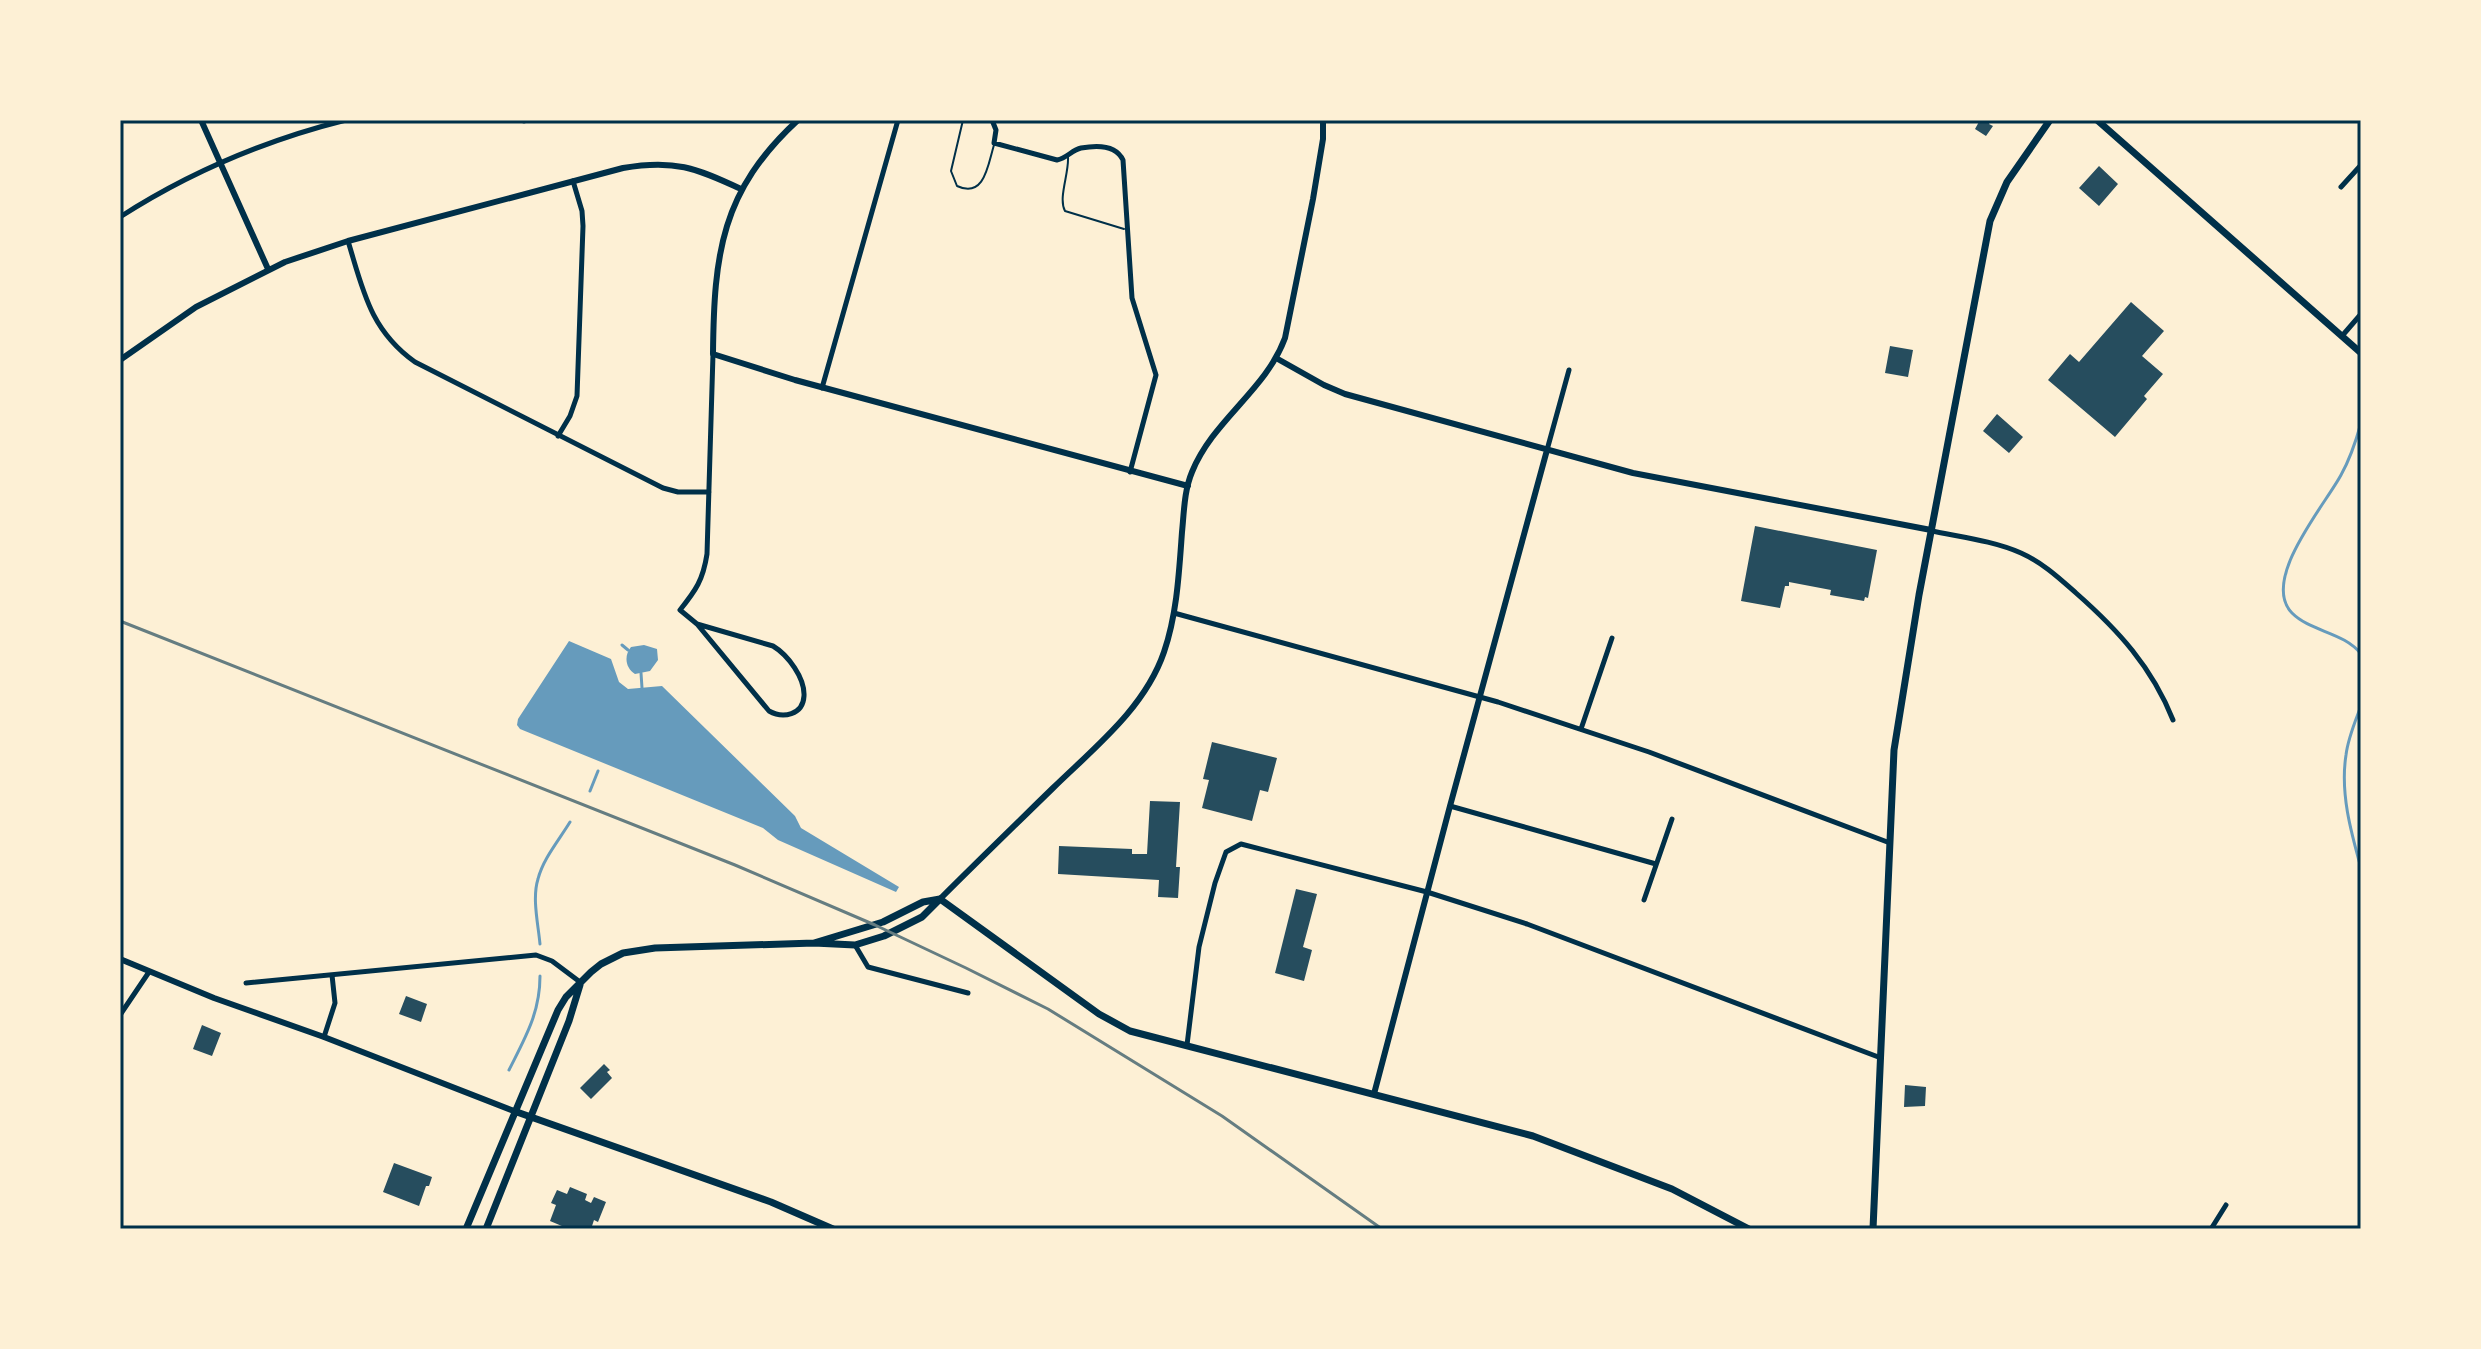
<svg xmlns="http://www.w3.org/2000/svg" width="2481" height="1349" font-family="Inter,sans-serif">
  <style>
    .water { fill: #669bbc }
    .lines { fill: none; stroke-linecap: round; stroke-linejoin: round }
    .stream { stroke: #669bbc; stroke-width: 3 }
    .building { fill: #264d5e }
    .service { stroke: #003049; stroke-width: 2 }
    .minor { stroke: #003049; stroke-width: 5 }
    .tertiary { stroke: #003049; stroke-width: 6 }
    .secondary { stroke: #003049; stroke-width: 7 }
    .primary { stroke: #003049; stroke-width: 7 }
    .rail { stroke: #657d81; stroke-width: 3 }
    .neatline { fill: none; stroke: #003049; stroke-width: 3 }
  </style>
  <rect width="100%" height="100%" fill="#fdf0d5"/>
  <!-- water -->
  <path class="water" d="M569,641L611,659L619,682L628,689L662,686L795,816L801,828L899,887L896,892L778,840L763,828L520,729L517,725L518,719Z
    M644,645L657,649L658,660L650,671L635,674C625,668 624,655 631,647Z"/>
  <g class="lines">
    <!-- stream -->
    <path class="stream" d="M2361,423C2356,441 2350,459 2341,475C2325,505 2260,580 2292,613C2311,632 2344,632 2361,654
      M622,645L628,650
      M641,673L642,688
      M2361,706C2355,722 2348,738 2346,755C2340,793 2351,832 2361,868
      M590,791L598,771
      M540,944C538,923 532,898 538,879C543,859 559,840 570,822
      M509,1070C525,1038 540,1013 540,976"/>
  </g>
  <!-- building -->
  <path class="building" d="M1980,120H1991L1989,124L1993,126L1986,136L1975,129Z
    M2099,166L2118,184L2099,206L2079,188Z
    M2131,302L2164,331L2142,356L2163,374L2144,396L2147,399L2115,437L2048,380L2070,354L2079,362Z
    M1890,346L1913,350L1908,377L1885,373Z
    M1997,414L2023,437L2009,453L1983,431Z
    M1755,526L1877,550L1868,598L1865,597L1864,601L1830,595L1831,590L1789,582V586H1785L1780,608L1741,601Z
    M1212,742L1277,758L1268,792L1260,790L1252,821L1202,808L1209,780L1203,779Z
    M1150,801L1180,802L1176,867H1180L1178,898L1158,897L1159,880L1058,874L1059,846L1132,849V854H1147Z
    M1296,889L1317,894L1303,947L1312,950L1304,981L1275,973Z
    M406,996L427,1004L421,1022L399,1014Z
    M202,1025L221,1033L212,1056L193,1049Z
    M604,1064L610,1070L607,1072L612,1078L591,1099L580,1088Z
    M1905,1085L1926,1087L1925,1106L1904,1107Z
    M394,1163L432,1177L429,1186H426L419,1206L383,1192Z
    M570,1187L587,1194L585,1200L591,1203L594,1197L606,1202L598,1222L594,1220L591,1229H569L550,1221L556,1205L551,1203L557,1190L567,1194Z"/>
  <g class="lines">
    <!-- service -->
    <path class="service" d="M963,120L951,171L957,186C985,199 988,164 994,145
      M1068,157C1069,174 1058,198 1065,211L1124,229"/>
    <!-- minor -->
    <path class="minor" d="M524,120V121
      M992,120L996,130L994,143L1057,160C1067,158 1072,150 1081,148C1097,145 1116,145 1123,160L1132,298L1156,375L1130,472
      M2341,187L2361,165
      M120,217C190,172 266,140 346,120
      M348,241C363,290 370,330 415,362L663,488L678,492H709
      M2342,336L2361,314
      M822,388L898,120
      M558,436L570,416L577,396L583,226L582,211L573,181
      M1547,450L1569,370
      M1932,531C1961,537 1994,541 2021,553C2043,563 2059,578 2076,593C2118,630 2152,667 2173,720
      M1174,613L1498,702L1649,752L1890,843
      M697,624L773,646C788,655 805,678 804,696C803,715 783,719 769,711Z
      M697,624L680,610C696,590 703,580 707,554L713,354
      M1581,729L1612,638
      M1450,806L1656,864
      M1644,900L1672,819
      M855,945L868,967L968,993
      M246,983L536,955L552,961L580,982
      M120,1015L149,972
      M324,1037L335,1003L332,975
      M1187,1045L1199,947L1215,883L1226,852L1241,844L1427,892L1527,924L1881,1058
      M2211,1229L2226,1205"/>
    <!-- tertiary -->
    <path class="tertiary" d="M201,120L268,269
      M798,120C721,191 714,254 713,354L795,380L1188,486
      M1276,358L1324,385L1345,394L1633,473L1931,530
      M120,360L196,307L285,262L348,241L623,168C674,159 696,168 741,189
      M940,899C977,862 1015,825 1053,788C1094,748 1145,708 1164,652C1177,614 1179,573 1182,532C1184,513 1184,491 1192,472C1213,420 1266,390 1285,338L1313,199L1323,139V120
      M120,959L214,998L324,1037L514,1111
      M1374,1094L1450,806L1547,450"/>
    <!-- secondary -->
    <path class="secondary" d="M814,943L883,922L923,902L940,899L1099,1014L1130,1031L1533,1136L1672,1189L1749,1229
      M514,1111L771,1202L833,1229
      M466,1229L558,1010L566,997L591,972L601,964L623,953L655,948L814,943L855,945L884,936L922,917L940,899
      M486,1229L569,1021L580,985
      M1873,1229L1894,750L1919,595L1990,221L2007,182L2050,120"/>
    <!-- primary -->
    <path class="primary" d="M2097,120L2361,353"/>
    <!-- rail -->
    <path class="rail" d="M120,621L735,865L875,925L966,968L1048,1009L1222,1116L1382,1229"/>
  </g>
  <!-- border -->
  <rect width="2481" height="1349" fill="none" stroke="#fdf0d5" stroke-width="244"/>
  <rect x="122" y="122" width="2237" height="1105" class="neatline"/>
</svg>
